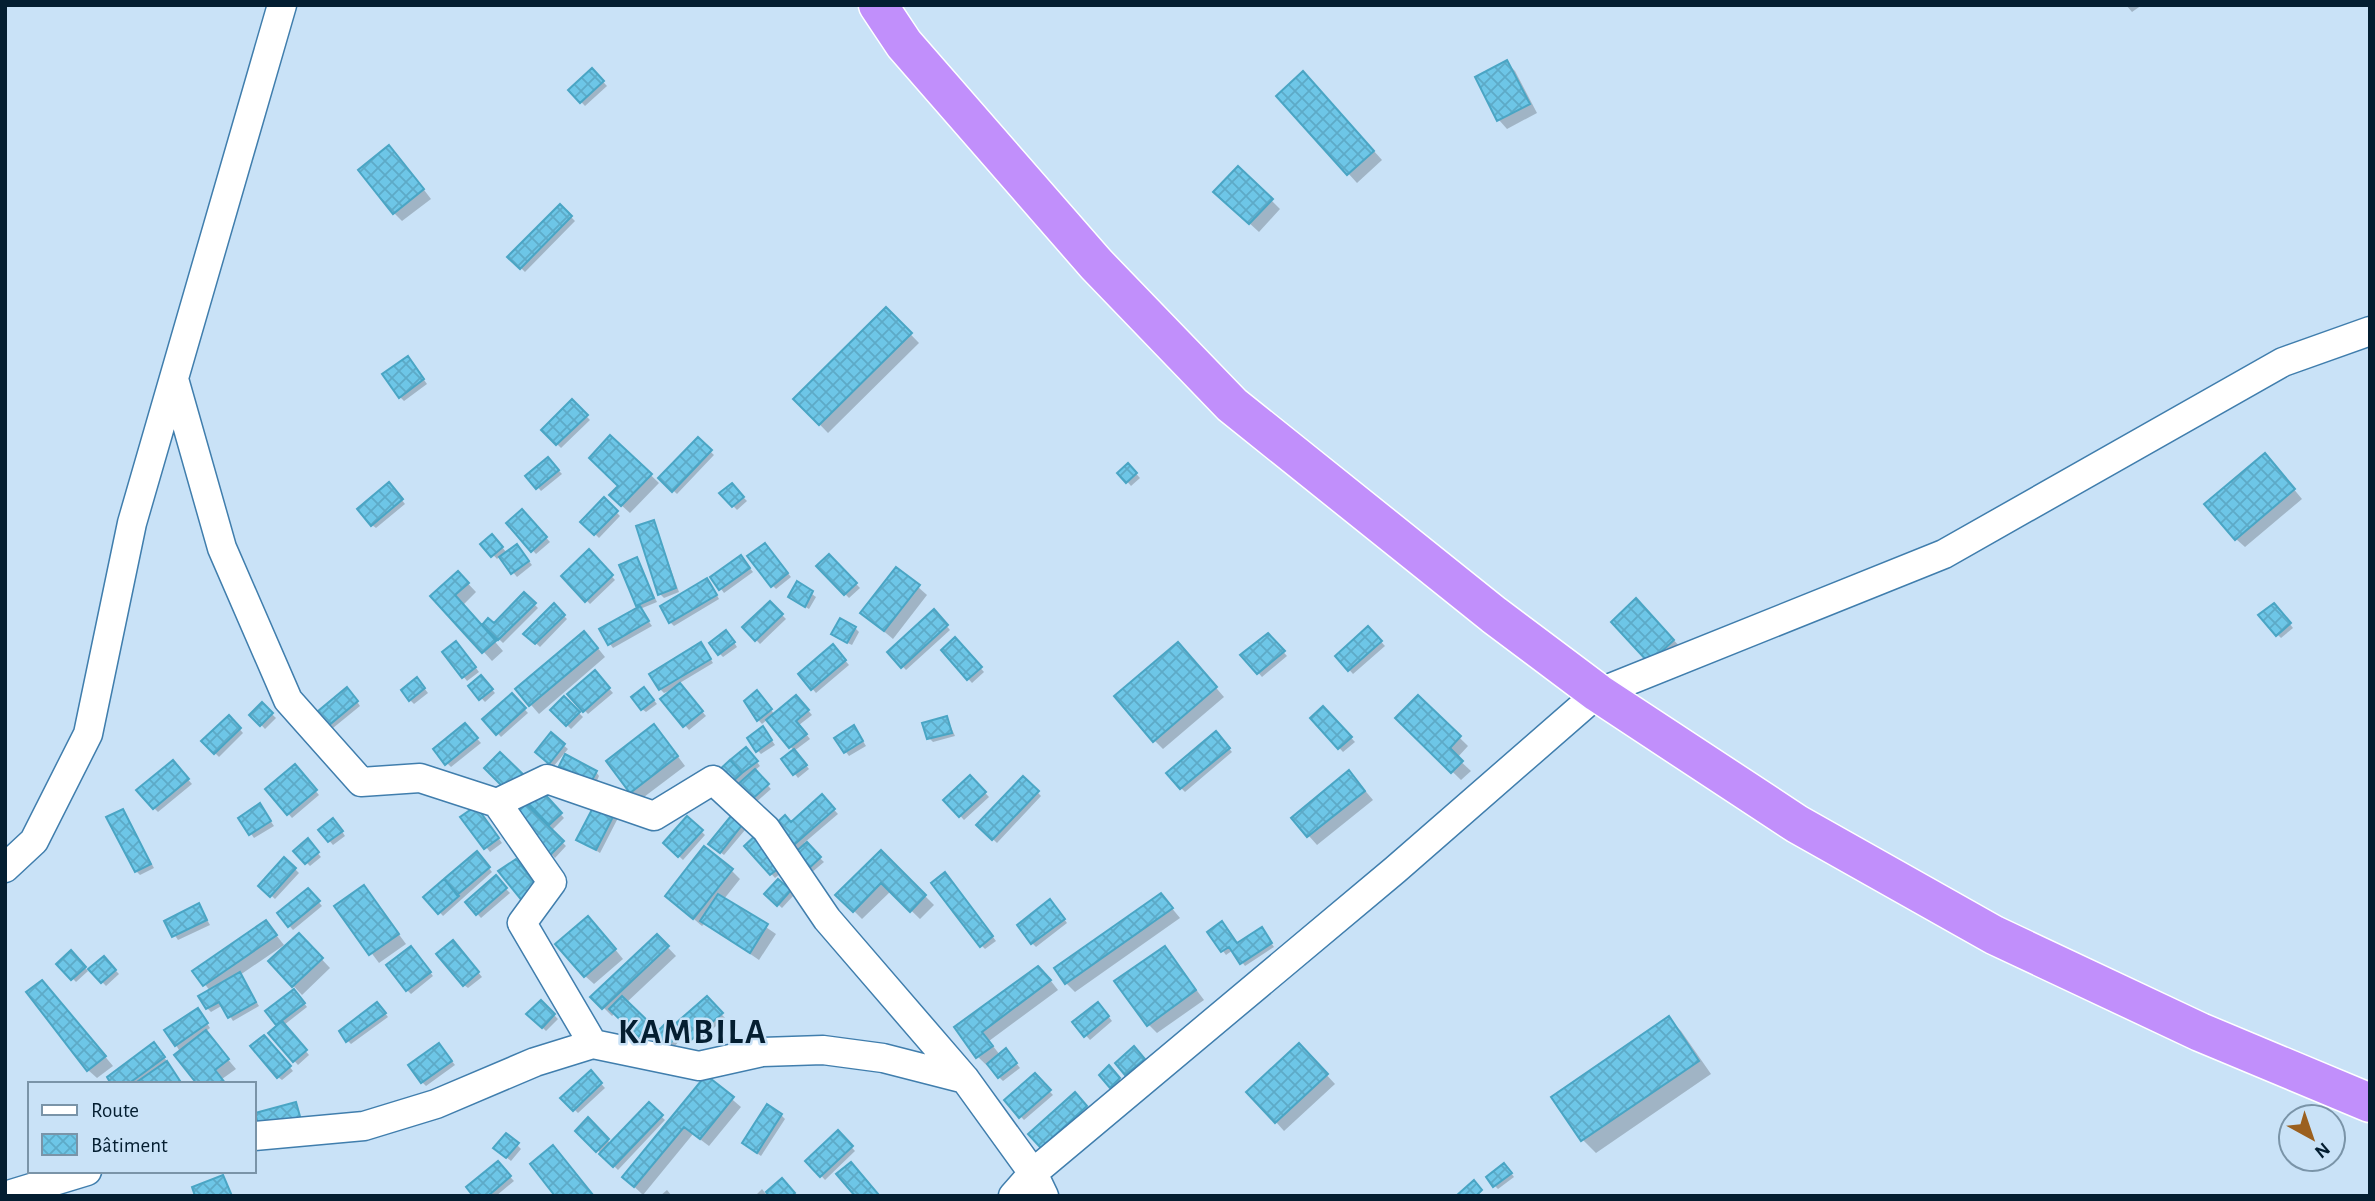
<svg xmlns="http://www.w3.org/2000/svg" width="2375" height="1201" font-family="'Alegreya Sans',sans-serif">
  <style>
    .shadow { fill: #0003 }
    .building { fill: url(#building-cross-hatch); stroke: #4aa5c4; stroke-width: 2 }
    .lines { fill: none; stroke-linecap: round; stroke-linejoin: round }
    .street-casing { stroke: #407ead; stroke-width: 31 }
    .highway-casing { stroke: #fff; stroke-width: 41 }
    .street { stroke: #fff; stroke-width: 28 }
    .highway { stroke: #c18ffb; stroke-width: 38 }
    .labels { text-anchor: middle; stroke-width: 5; stroke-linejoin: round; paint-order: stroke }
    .district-label { font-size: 35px; font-weight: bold; letter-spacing: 2px; fill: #041e31; stroke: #c9e2f7 }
  </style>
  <defs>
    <pattern id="building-cross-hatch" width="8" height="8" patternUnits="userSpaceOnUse" patternTransform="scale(1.75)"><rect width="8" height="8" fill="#6dc6e7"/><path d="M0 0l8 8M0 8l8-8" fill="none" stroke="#5daac7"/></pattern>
  </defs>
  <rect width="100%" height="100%" fill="#c9e2f7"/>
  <!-- shadow -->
  <path class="shadow" d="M2126,5H2142L2132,12Z
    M1506,62L1515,71L1537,113L1507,129L1499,120Z
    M592,70L607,86L585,106L570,90Z
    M1312,82L1382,160L1357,183L1278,96Z
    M398,156L431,199L402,221L394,213Z
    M1271,200L1280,209L1259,232L1225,201Z
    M560,206L575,221L525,272L510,257Z
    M886,309L919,343L828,433L795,399Z
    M411,362L427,384L404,401L400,397Z
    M572,402L590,420L561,448L543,430Z
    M611,437L659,483L630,513L620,504V486Z
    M698,440L714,455L677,494L660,478Z
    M548,459L562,474L541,491L528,476Z
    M2273,464L2302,499L2245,547L2236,539Z
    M1128,465L1140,478L1131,486L1120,473Z
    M731,485L747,501L737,510L721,493Z
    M392,488L405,504L376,528L372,525Z
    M604,500L620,516L599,538L583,522Z
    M522,512L550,542L536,554L509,524Z
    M654,522L679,592L664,598L660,594Z
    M496,540L507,553L520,550L532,565L517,577L500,556L497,559L483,544Z
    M768,549L791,577L776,589L772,585Z
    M589,552L615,580L590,604L563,576Z
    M829,556L860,588L849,598L818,566Z
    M636,560L657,602L640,609L652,626L613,648L610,644L641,608L637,605Z
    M744,561L753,572L724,593L713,578Z
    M458,573L476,592L463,605L503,651L492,661L433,596Z
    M711,584L719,599L674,626L670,622Z
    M798,584L816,597L809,609L794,600Z
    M918,587L927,595L893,639L862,613Z
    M524,594L538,608L503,643L484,625H494Z
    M770,603L786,619L760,644L744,627Z
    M554,606L567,619L540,647L526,634Z
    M1645,609L1682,649L1659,670Z
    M2278,609L2293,628L2281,638L2277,634Z
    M934,611L950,630L906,670L889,652Z
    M855,628L859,632L852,645L837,638Z
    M1368,628L1385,646L1353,674L1337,656Z
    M1268,635L1287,656L1262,677L1243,655Z
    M730,636L737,647L723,657L719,653Z
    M955,639L984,672L972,683L943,650Z
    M593,642L605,657L539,714L518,690Z
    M460,647L479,672L467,681L444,652Z
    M704,648L713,663L678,684L706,716L689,730L663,699L676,688L664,693L660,689Z
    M837,651L849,665L816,693L800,674Z
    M1186,653L1224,697L1163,749L1154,740Z
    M595,673L613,693L588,714L569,694Z
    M481,677L495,693L485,702L470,686Z
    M421,684L428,693L414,704L410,700Z
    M351,693L360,706L333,728L329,724Z
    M648,693L657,704L646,712L642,709Z
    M511,695L528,713L501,737L485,719Z
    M760,696L775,715L800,701L812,715L799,725L810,739L794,751L768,719L762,724L754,715Z
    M1418,697L1468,746L1457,758L1471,771L1461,780L1397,718Z
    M564,698L583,717L571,729L552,710Z
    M262,705L276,718L265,729L252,715Z
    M1323,708L1355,742L1343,752L1312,718Z
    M229,717L243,733L219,757L203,741Z
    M947,718L955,736L933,742L929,738Z
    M465,726L481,743L451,767L447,763Z
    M857,731L866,746L849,756L846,752Z
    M766,732L775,745L761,754L758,751Z
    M551,735L568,749L553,767L537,752Z
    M662,735L685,766L640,800L631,792Z
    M1219,737L1232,752L1185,792L1181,788Z
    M750,753L760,766L754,771L771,789L755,803L738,784L735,787L720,771Z
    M798,755L809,769L798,778L784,760Z
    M176,766L192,784L158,812L154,808Z
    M561,766L596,772L599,776L595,785Z
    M298,770L319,795L292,818L267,789Z
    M970,777L989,797L964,820L946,800Z
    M1023,778L1041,796L997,843L978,825Z
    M1357,781L1373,800L1317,845L1293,818Z
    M541,793L564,818L551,831L566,846L555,858L515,818L551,828L530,803Z
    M822,797L838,814L804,843L824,862L811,873L772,829L791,824Z
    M597,805L618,818L600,853L578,839Z
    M260,806L274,826L254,838L240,818Z
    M122,811L154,868L140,875L136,871Z
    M480,812L502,843L490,852L463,817Z
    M687,818L705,835L683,860L665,843Z
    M731,819L745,830L724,855L715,848Z
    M337,824L345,836L333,845L320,830Z
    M307,841L321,857L310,866L295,851Z
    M747,846L787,868L775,878Z
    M881,852L934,905L920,919L891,891L862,919L838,895Z
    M480,857L492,872L443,916L426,897Z
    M285,859L299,873L275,899L261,886Z
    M731,870L740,879L724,899L776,934L759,960L705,923L702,926L667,896Z
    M495,878L510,893L481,918L467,902Z
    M949,879L996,941L985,949L981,945Z
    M778,881L794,895L782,908L767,894Z
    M364,887L406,944L379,963L337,907Z
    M312,894L322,906L293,930L279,914Z
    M1161,895L1180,918L1075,992L1066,983Z
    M199,905L210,925L178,940L166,922Z
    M1054,905L1067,923L1036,947L1032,943Z
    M266,922L284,945L240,975L259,1006L233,1021L223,1005L211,1012L207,1008L210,991L195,971Z
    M597,927L623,959L594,984L585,976Z
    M1209,932L1238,945L1265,934L1274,947L1245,966L1233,950L1226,955Z
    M299,935L330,968L302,995L270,961Z
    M657,936L676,956L626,1003L653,1029L643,1039L615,1013L612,1016L593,997Z
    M456,946L482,977L468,988L464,985Z
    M1165,948L1204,1000L1157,1033L1148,1024Z
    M414,952L433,976L411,994L407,990Z
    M71,953L88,971L76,982L59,964Z
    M104,958L119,974L106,986L91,970Z
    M1047,976L1058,990L989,1041L1000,1055L1009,1054L1020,1068L1003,1081L978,1057L956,1028Z
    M50,991L113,1066L97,1078L88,1070Z
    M295,991L307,1007L284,1025L309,1055L298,1065L270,1034L279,1026L268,1011Z
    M707,999L725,1018L697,1043L679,1023Z
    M541,1002L558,1019L546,1031L529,1014Z
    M381,1008L388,1017L351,1044L348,1041Z
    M1102,1008L1112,1021L1090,1040L1074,1022Z
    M201,1014L210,1028L205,1032L236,1069L222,1079L226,1084H199L176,1045Z
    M1668,1018L1681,1031L1711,1074L1596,1153L1583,1140L1553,1097Z
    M666,1025L681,1039L672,1049L656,1035Z
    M268,1041L293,1071L282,1080L278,1077Z
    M1299,1045L1335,1084L1284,1131L1276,1122Z
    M158,1048L182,1084H113Z
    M1134,1048L1147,1064L1130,1078L1117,1063Z
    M442,1049L455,1065L426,1086L422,1082Z
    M1109,1068L1123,1083L1115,1090L1101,1075Z
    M591,1073L605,1088L578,1113L563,1098Z
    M1035,1076L1053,1095L1024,1120L1006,1101Z
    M706,1077L741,1107L709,1146L693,1134L643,1195L624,1177Z
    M1075,1094L1090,1110L1046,1151L1031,1135Z
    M649,1105L665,1120L618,1170L578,1131L588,1120L611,1144Z
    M781,1115L785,1119L761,1156L748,1147Z
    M838,1133L855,1151L825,1180L808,1161Z
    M517,1145L521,1149L511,1161L500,1152Z
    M497,1163L514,1181L496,1196H476Z
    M1508,1169L1514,1177L1498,1189L1495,1186Z
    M782,1180L796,1196H755L762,1189L766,1194Z
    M667,1190L672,1196H660Z"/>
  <!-- building -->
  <path class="building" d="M1507,60L1530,104L1497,121L1475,77Z
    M592,68L604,81L580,103L568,90Z
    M1303,71L1374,151L1347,175L1276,96Z
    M389,145L424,189L393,214L358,170Z
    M1238,166L1273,199L1249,224L1213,192Z
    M560,204L572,216L520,269L507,257Z
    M886,307L912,333L819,425L793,399Z
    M408,356L424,379L399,398L382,374Z
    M572,399L588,415L556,445L541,430Z
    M610,435L652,474L621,506L609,495L618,486L589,458Z
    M698,437L712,450L672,492L658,478Z
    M2265,453L2295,489L2235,540L2204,504Z
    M548,457L559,470L536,489L525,476Z
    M1128,463L1137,473L1126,483L1117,473Z
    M389,482L403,499L371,526L357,509Z
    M732,483L744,497L732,507L719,493Z
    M604,497L618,511L594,535L580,522Z
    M522,509L547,537L531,552L506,523Z
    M654,520L676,588L658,595L636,526Z
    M492,534L503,547L491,557L480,544Z
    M765,543L788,573L771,587L747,556Z
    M517,544L529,561L511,574L499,557Z
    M589,549L613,575L585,602L561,576Z
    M829,554L857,583L844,595L816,566Z
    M741,555L750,568L719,590L710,577Z
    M637,557L654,598L636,606L619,565Z
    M896,567L920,585L884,631L860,613Z
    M458,571L469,583L455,595L496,641L482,653L430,596Z
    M707,578L717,595L669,623L660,606Z
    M797,581L813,591L805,607L788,597Z
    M524,592L536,603L498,640L482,625L488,618L494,623Z
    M1636,598L1674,640L1649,663L1611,622Z
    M770,601L783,614L755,641L742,627Z
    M554,603L565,615L535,644L523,634Z
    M2274,603L2291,623L2276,636L2258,615Z
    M640,606L649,621L608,645L599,629Z
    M934,609L948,625L901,668L887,652Z
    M840,618L856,627L847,643L831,634Z
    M1368,626L1382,641L1348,671L1335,656Z
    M726,630L735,642L718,655L709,643Z
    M584,631L598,648L529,706L515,689Z
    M1268,633L1285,651L1257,674L1240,655Z
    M955,637L982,667L967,680L941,650Z
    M456,641L476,667L462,678L442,652Z
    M701,642L711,659L659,690L649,674Z
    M1178,642L1217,687L1153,742L1114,696Z
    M833,644L846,660L811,690L798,674Z
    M595,670L610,688L583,712L567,694Z
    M481,675L493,689L479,700L468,686Z
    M417,677L425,688L409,701L401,690Z
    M680,683L703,711L683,727L660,699Z
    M347,687L358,701L328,726L317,712Z
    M644,687L654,700L641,710L631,697Z
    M757,690L772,709L757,721L744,701Z
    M512,693L526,708L496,735L482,719Z
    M796,695L809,710L796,721L807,734L789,748L766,720Z
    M1418,695L1461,736L1450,748L1463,761L1451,773L1395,718Z
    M564,696L580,712L566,726L550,710Z
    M262,702L273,713L260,726L249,715Z
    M1323,706L1352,737L1338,749L1310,718Z
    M229,715L241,728L214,754L201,741Z
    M947,716L952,733L927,739L922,723Z
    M465,723L478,738L445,765L433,749Z
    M654,724L678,756L630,793L606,761Z
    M854,725L863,741L844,753L834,738Z
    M763,726L772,740L756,752L747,738Z
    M1216,731L1230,748L1180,789L1166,773Z
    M551,732L565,744L549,764L535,752Z
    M746,747L758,761L742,773L730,760Z
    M794,749L807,765L793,775L781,759Z
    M500,752L526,777L510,794L484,768Z
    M565,754L597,771L591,782L559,766Z
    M173,760L189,779L153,809L136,790Z
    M730,760L742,773L730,784L718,771Z
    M295,764L317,790L287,815L265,789Z
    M755,769L769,784L750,801L737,785Z
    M1349,770L1365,791L1307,837L1291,818Z
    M970,775L986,792L959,817L943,800Z
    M1023,776L1039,791L992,840L976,825Z
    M541,790L562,813L549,825L528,803Z
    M822,794L835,809L788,850L770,829L785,815L791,822Z
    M596,802L615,813L596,850L576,840Z
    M260,803L271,821L249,835L238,818Z
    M526,804L564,841L550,855L512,818Z
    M476,806L499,838L484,849L460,817Z
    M123,809L151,864L135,872L106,817Z
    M687,816L703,830L678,857L663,843Z
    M731,816L742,825L720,853L708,844Z
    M333,818L343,831L328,842L318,830Z
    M757,834L784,864L770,875L744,846Z
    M308,838L319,852L305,864L293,851Z
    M807,842L821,857L806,871L792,855Z
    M704,846L733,869L693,919L665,896Z
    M881,850L926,895L910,912L881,883L853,912L835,895Z
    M477,851L490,867L457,895L444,879Z
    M284,857L296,868L270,897L258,886Z
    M516,859L540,890L523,902L498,871Z
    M945,872L993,936L980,947L931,883Z
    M496,875L507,888L476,915L465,902Z
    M444,879L459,896L438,914L423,897Z
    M778,879L791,890L777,906L764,894Z
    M364,885L399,934L369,955L334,906Z
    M308,888L320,901L288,927L277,913Z
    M1161,893L1173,908L1065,984L1054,968Z
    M718,894L768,924L750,953L700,921Z
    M1050,899L1065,919L1031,944L1017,925Z
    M199,903L207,920L172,937L164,921Z
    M588,916L616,949L584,977L555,944Z
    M266,920L277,935L203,986L192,971Z
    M1222,921L1237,943L1262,927L1272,943L1240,964L1229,947L1221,952L1207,932Z
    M299,933L323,958L292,987L268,961Z
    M657,934L669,946L602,1009L590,997Z
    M453,940L479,972L463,986L436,954Z
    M411,946L431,972L406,991L386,965Z
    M1165,946L1196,990L1147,1026L1114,981Z
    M71,950L86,967L71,980L56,964Z
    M104,956L116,970L101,983L88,969Z
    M1038,966L1051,980L982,1032L993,1046L976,1058L954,1027Z
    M240,972L256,1002L228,1018L219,1002L206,1009L198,996Z
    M42,980L106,1056L87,1071L26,992Z
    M294,989L305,1003L276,1025L265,1011Z
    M622,996L651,1024L638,1037L609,1009Z
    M707,996L723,1013L691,1040L676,1023Z
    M541,1000L555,1014L542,1028L526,1014Z
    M377,1002L386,1013L346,1042L339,1031Z
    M1098,1002L1109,1016L1084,1037L1072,1022Z
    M198,1008L208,1023L175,1046L164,1030Z
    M1669,1016L1699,1061L1581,1141L1551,1097Z
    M282,1021L307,1050L293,1062L268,1033Z
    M666,1023L678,1034L667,1047L654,1035Z
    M206,1030L229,1059L215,1070L226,1084H197L174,1055Z
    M264,1035L291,1066L277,1078L250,1046Z
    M154,1042L165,1057L128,1084H111L107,1077Z
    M439,1043L452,1061L421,1083L408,1065Z
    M1299,1043L1328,1074L1275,1123L1246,1092Z
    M1134,1046L1145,1059L1125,1075L1115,1063Z
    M1006,1048L1017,1063L998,1078L987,1064Z
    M167,1061L182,1084H134Z
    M1109,1065L1120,1078L1110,1088L1099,1075Z
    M591,1070L602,1083L573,1111L560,1098Z
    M1035,1073L1051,1090L1019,1118L1004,1100Z
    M706,1075L734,1097L700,1139L684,1127L634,1187L622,1177Z
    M1075,1092L1087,1106L1041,1148L1028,1134Z
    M296,1102L301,1120L260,1131L255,1113Z
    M649,1102L663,1115L613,1167L599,1154Z
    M767,1104L782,1114L757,1153L742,1143Z
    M588,1117L609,1139L596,1152L575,1131Z
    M838,1130L853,1146L820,1177L805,1161Z
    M506,1133L519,1143L506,1158L493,1148Z
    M553,1145L593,1195L592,1196H555L530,1164Z
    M498,1161L511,1176L488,1196H473L466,1187Z
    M851,1162L879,1195V1196H855L836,1174Z
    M1504,1163L1512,1173L1493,1187L1486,1177Z
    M223,1175L232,1196H195L192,1187Z
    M782,1178L795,1193L792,1196H769L766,1192Z
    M1474,1180L1482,1190L1476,1196H1456Z"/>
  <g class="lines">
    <defs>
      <path id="street" d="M174,379L222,548L288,700L361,782L420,778L497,803L547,779L654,816L713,780L766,829L827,919L965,1079L1033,1173L1044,1196
        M497,803L552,882L522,923L593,1044
        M5,868L34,841L88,734L132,523L282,5
        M254,1136L364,1126L436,1104L535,1062L593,1044L699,1066L762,1052L823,1050L883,1058L965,1079
        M5,1196L87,1171
        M1013,1196L1033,1173L1395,870L1598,693L1944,554L2283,362L2370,331"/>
      <path id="highway" d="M878,5L904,44L1096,264L1232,405L1494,615L1598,693L1797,824L1994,935L2200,1032L2370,1103"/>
    </defs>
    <!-- street casing -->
    <use href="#street" class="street-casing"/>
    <!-- highway casing -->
    <use href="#highway" class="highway-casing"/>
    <!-- street -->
    <use href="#street" class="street"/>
    <!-- highway -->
    <use href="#highway" class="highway"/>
  </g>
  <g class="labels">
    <!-- district labels -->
    <g class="district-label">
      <text x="693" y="1043">KAMBILA</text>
    </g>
  </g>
  <!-- border -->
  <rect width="2375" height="1201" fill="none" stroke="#041e31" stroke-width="14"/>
  <!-- legend -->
  <rect x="28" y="1082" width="228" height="91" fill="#c9e2f7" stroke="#7a94a8" stroke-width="2"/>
  <rect x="42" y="1105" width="35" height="10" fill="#ffffff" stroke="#7a94a8" stroke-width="2"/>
  <text x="91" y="1117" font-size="21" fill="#041e31">Route</text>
  <rect x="42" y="1134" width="35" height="21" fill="url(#building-cross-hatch)" stroke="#7a94a8" stroke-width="2"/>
  <text x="91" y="1152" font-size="21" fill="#041e31">Bâtiment</text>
  <!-- north arrow -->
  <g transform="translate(2312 1138) rotate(140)"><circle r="33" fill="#c9e2f7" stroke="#7a94a8" stroke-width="2"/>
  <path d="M0-5L12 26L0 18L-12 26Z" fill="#9b601f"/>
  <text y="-10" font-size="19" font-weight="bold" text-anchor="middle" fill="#041e31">N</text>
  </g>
</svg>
